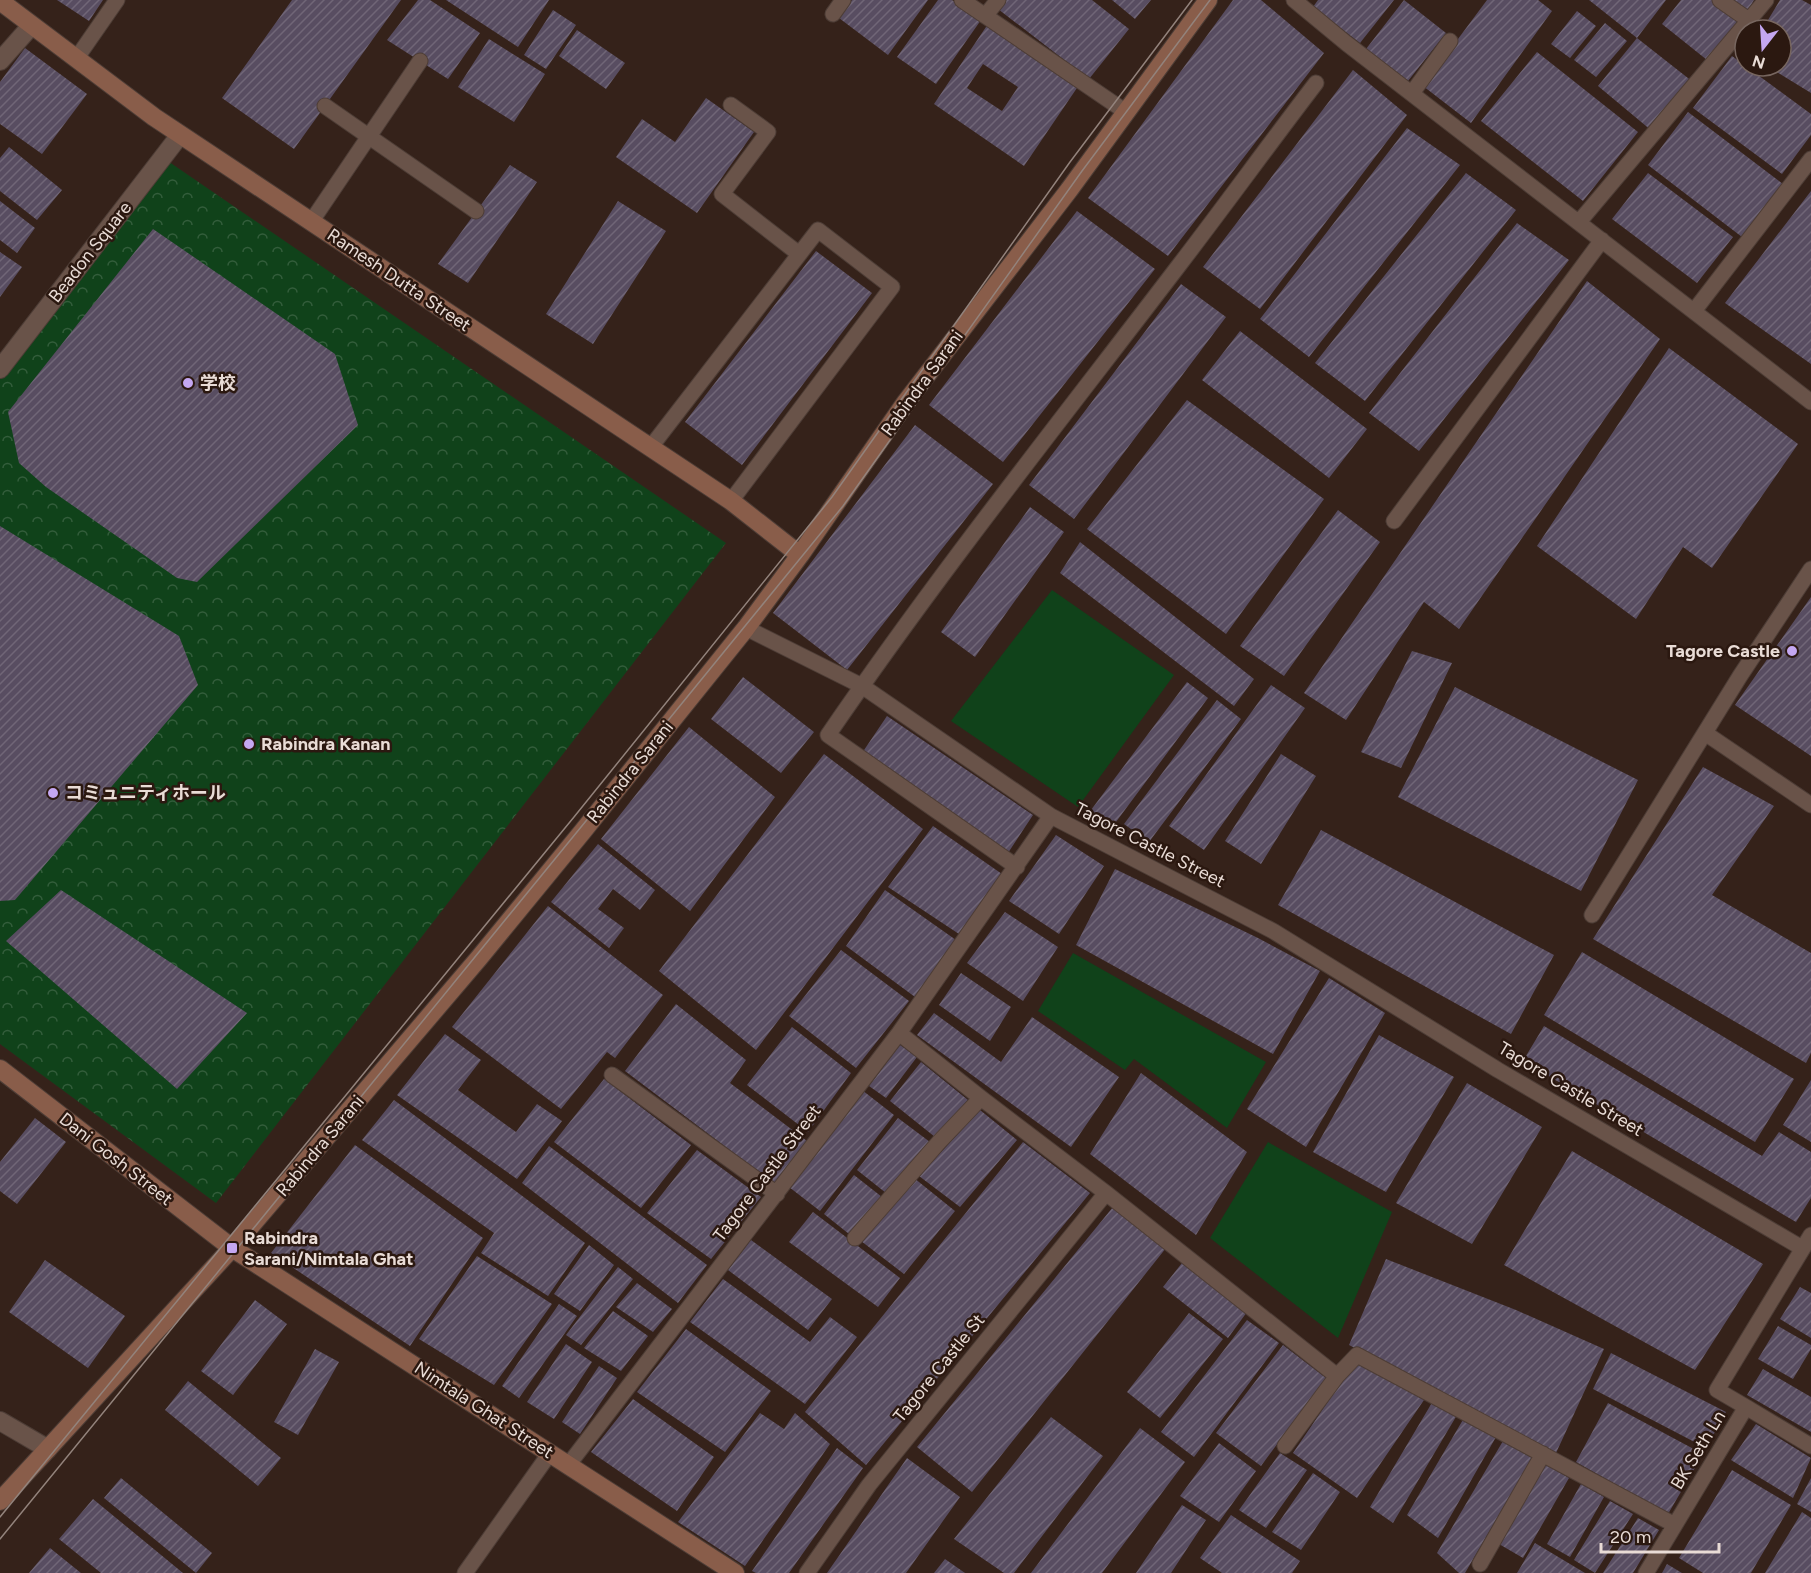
<svg xmlns="http://www.w3.org/2000/svg" width="1811" height="1573" font-family="Figtree,'Noto Sans SC','Noto Sans JP',sans-serif">
  <style>
    .green { fill: #10421a }
    .park { fill: url(#park-crowns) }
    .building { fill: url(#building-hatch); fill-rule: evenodd }
    .lines { fill: none; stroke-linecap: round; stroke-linejoin: round }
    .lane-casing { stroke: #4d3d36; stroke-width: 17 }
    .street-casing { stroke: #4d3d36; stroke-width: 20 }
    .secondary-casing { stroke: #4d3d36; stroke-width: 20 }
    .lane { stroke: #695349; stroke-width: 15 }
    .street { stroke: #695349; stroke-width: 18 }
    .secondary { stroke: #895d4a; stroke-width: 18 }
    .tram { stroke: #93837c; stroke-width: 1.5 }
    .poi-dot { fill: #c4a7f1; stroke: #2b1810; stroke-width: 2 }
    .labels { text-anchor: middle; stroke-width: 5; stroke-linejoin: round; paint-order: stroke }
    .street-label { font-size: 18px; fill: #e9dcd6; stroke: #2b1810 }
    .poi-label { font-size: 18px; font-weight: bold; fill: #e9dcd6; stroke: #2b1810; text-anchor: start }
  </style>
  <defs>
    <pattern id="park-crowns" width="20" height="18" patternUnits="userSpaceOnUse" patternTransform="scale(1.5)"><rect width="20" height="18" fill="#10421a"/><path d="M2 6a3 3 0 1 1 6 0M12 15a3 3 0 1 1 6 0" fill="none" stroke="#335d3b"/></pattern>
    <pattern id="building-hatch" width="6" height="6" patternUnits="userSpaceOnUse" patternTransform="scale(1.5)"><rect width="6" height="6" fill="#584d61"/><path d="M-1 1l2-2M0 6l6-6M5 7l2-2" fill="none" stroke="#706677"/></pattern>
  </defs>
  <rect width="100%" height="100%" fill="#35221a"/>
  <!-- green -->
  <path class="green" d="M1052,590L1174,675L1078,807L951,721Z
    M1073,953L1266,1062L1227,1128L1134,1059L1125,1070L1038,1011Z
    M1268,1142L1392,1212L1338,1338L1210,1238Z"/>
  <!-- park -->
  <path class="park" d="M159,155L726,543L216,1203L0,1044V358Z"/>
  <!-- building -->
  <path class="building" d="M57,0H103L89,21Z
    M292,0H401L294,149L222,98Z
    M418,0H430L480,33L448,79L387,40Z
    M446,0H549L518,47Z
    M852,0H928L888,55L839,18Z
    M938,0H952L981,20L936,84L897,57Z
    M1005,0H1092L1129,29L1089,79L998,9Z
    M1112,0H1151L1135,19Z
    M1233,0H1261L1324,53L1168,256L1088,198Z
    M1318,0H1394L1360,43L1313,7Z
    M1404,0L1446,33L1408,81L1366,49Z
    M1487,0H1538L1552,11L1471,123L1423,86Z
    M1589,0H1666L1637,38Z
    M1681,0H1713L1739,21L1707,60L1662,24Z
    M1732,0H1754L1748,10Z
    M1780,0H1802L1811,5V93L1767,66H1781V30H1762Z
    M553,10L576,25L546,69L524,55Z
    M1577,11L1596,26L1570,58L1551,44Z
    M1605,23L1627,41L1596,77L1574,60Z
    M988,24L1079,85L1024,166L934,104ZM983,64L1018,87L1002,111L967,88Z
    M577,30L625,63L606,89L559,56Z
    M1637,38L1693,82L1652,131L1598,86Z
    M489,39L545,74L514,122L458,87Z
    M25,48L87,94L42,154L0,124V82Z
    M1537,52L1638,132L1583,201L1481,121Z
    M1732,56L1811,114V135L1782,174L1693,108Z
    M1353,70L1407,115L1260,309L1203,267Z
    M706,98L754,132L697,213L616,157L642,119L675,142Z
    M1688,112L1783,184L1742,237L1648,165Z
    M1407,128L1460,165L1309,357L1260,319Z
    M9,147L62,190L37,220L0,191V158Z
    M510,165L537,182L468,283L438,264Z
    M1466,173L1516,210L1365,401L1315,363Z
    M1648,173L1733,237L1697,283L1612,219Z
    M1811,191V364L1725,303Z
    M0,201L35,228L17,253L0,240Z
    M618,201L666,231L593,344L546,314Z
    M1077,211L1155,269L1003,462L929,405Z
    M1517,223L1569,260L1419,451L1369,413Z
    M153,229L335,354L358,425L197,582L177,578L46,487L19,463L8,412Z
    M816,251L872,293L742,465L685,422Z
    M0,252L22,267L0,297Z
    M1587,281L1660,339L1459,629L1424,602L1346,720L1304,693Z
    M1181,284L1226,317L1074,519L1029,485Z
    M1240,331L1367,429L1329,478L1202,380Z
    M1669,348L1798,444L1712,568L1683,547L1636,619L1537,546Z
    M1187,400L1324,499L1226,634L1087,529Z
    M915,425L993,484L847,670L773,613Z
    M1030,507L1064,532L975,657L941,632Z
    M1338,510L1380,542L1284,676L1240,646Z
    M0,526L179,636L198,685L15,900L0,901Z
    M1080,542L1254,679L1234,706L1060,573Z
    M1811,597V756L1735,705Z
    M1412,651L1452,663L1401,768L1361,752Z
    M743,677L814,732L781,773L711,719Z
    M1187,682L1208,698L1110,830L1088,814Z
    M1271,685L1305,708L1204,850L1169,826Z
    M1455,687L1638,780L1581,891L1398,797Z
    M1217,700L1241,719L1149,842L1124,824Z
    M887,716L1033,815L1008,853L860,756Z
    M689,727L775,797L690,911L601,839Z
    M824,754L923,829L756,1050L659,971Z
    M1281,754L1316,776L1261,864L1225,841Z
    M1703,767L1774,806L1712,895L1811,953V1053L1806,1063L1593,939Z
    M933,826L1002,874L959,934L888,887Z
    M1321,830L1554,955L1511,1034L1278,905Z
    M1056,835L1104,866L1059,934L1009,901Z
    M598,844L655,890L640,910L613,889L598,909L624,928L609,948L551,902Z
    M1115,869L1258,938L1320,971L1273,1054L1076,945Z
    M61,890L247,1013L177,1089L6,941Z
    M885,890L956,940L915,997L846,946Z
    M548,906L663,995L615,1058L607,1052L561,1109L452,1027Z
    M1005,912L1058,947L1023,1001L967,963Z
    M841,950L909,1001L856,1068L789,1016Z
    M1582,952L1794,1079L1755,1142L1544,1015Z
    M961,973L1011,1007L990,1041L939,1005Z
    M1329,978L1385,1013L1306,1147L1247,1109Z
    M676,1004L746,1060L730,1083L807,1141L775,1184L625,1071Z
    M934,1013L1001,1062L1032,1017L1119,1077L1071,1147L917,1035Z
    M1544,1026L1762,1156L1779,1132L1811,1152V1198L1796,1222L1523,1061Z
    M792,1027L851,1073L808,1132L747,1085Z
    M445,1034L481,1060L458,1090L516,1132L537,1104L562,1121L517,1179L397,1095Z
    M1379,1035L1454,1077L1386,1192L1313,1152Z
    M900,1045L917,1057L886,1098L869,1086Z
    M921,1062L968,1100L935,1137L890,1101Z
    M1141,1073L1247,1152L1196,1235L1090,1154Z
    M604,1079L691,1145L641,1208L554,1142Z
    M1811,1080V1142L1783,1125Z
    M1467,1083L1542,1127L1472,1244L1396,1203Z
    M862,1090L894,1115L820,1211L789,1187Z
    M394,1100L585,1243L548,1296L481,1253L494,1233L362,1140Z
    M980,1110L1017,1140L960,1207L919,1176Z
    M35,1118L66,1142L17,1204L0,1191V1162Z
    M898,1118L930,1142L886,1193L857,1170Z
    M1023,1142L1090,1193L866,1465L805,1412Z
    M355,1145L483,1238L410,1346L271,1253Z
    M549,1146L707,1265L678,1303L522,1183Z
    M697,1150L761,1197L711,1259L647,1213Z
    M1572,1151L1763,1264L1695,1370L1504,1265Z
    M854,1175L882,1197L849,1234L824,1214Z
    M914,1178L955,1211L904,1274L861,1241Z
    M1113,1207L1166,1248L972,1492L917,1447Z
    M813,1212L900,1278L878,1307L789,1242Z
    M751,1240L832,1299L808,1330L728,1270Z
    M589,1245L614,1265L580,1311L554,1294Z
    M477,1256L552,1304L494,1385L419,1339Z
    M1386,1259L1516,1310L1604,1349L1556,1453L1349,1345Z
    M45,1260L125,1316L88,1368L9,1312Z
    M1182,1263L1247,1312L1228,1338L1163,1287Z
    M618,1267L633,1279L581,1345L566,1335Z
    M723,1279L810,1342L830,1317L857,1337L805,1404L690,1322Z
    M637,1283L672,1309L653,1332L616,1307Z
    M1800,1287L1811,1293V1338L1780,1319Z
    M255,1300L287,1324L233,1395L201,1371Z
    M559,1304L577,1316L519,1398L502,1386Z
    M613,1311L648,1336L621,1371L584,1348Z
    M1189,1313L1223,1339L1160,1418L1127,1392Z
    M1247,1320L1279,1343L1194,1457L1161,1432Z
    M1778,1326L1811,1345V1349L1793,1379L1758,1359Z
    M686,1329L771,1391L725,1452L637,1392Z
    M566,1344L592,1362L554,1419L527,1402Z
    M1283,1345L1326,1378L1261,1466L1216,1433Z
    M315,1349L339,1362L298,1435L274,1422Z
    M1611,1353L1726,1412L1706,1448L1593,1389Z
    M1361,1362L1424,1400L1357,1498L1293,1453L1344,1378Z
    M599,1366L617,1378L580,1434L562,1422Z
    M1763,1369L1811,1397V1432L1747,1395Z
    M188,1381L281,1458L258,1486L165,1410Z
    M633,1399L714,1457L677,1511L591,1452Z
    M1433,1401L1457,1415L1393,1523L1370,1507Z
    M1608,1403L1703,1454L1668,1514L1576,1462Z
    M760,1413L784,1429L795,1413L830,1444L745,1566L678,1522Z
    M1051,1417L1103,1456L1014,1573H1004L954,1539Z
    M1464,1418L1496,1437L1438,1538L1407,1515Z
    M1756,1424L1811,1458L1793,1498L1731,1460Z
    M1140,1428L1185,1462L1102,1573H1031Z
    M1503,1441L1532,1458L1465,1573H1459L1437,1553Z
    M1219,1443L1256,1471L1219,1522L1180,1496Z
    M837,1448L863,1468L789,1573H756L752,1571Z
    M1280,1453L1307,1470L1266,1528L1239,1510Z
    M907,1458L960,1497L906,1573H827Z
    M1545,1464L1569,1478L1523,1558L1499,1544Z
    M1732,1470L1791,1505L1751,1573H1703L1679,1558Z
    M1313,1473L1340,1492L1301,1550L1272,1532Z
    M121,1478L212,1553L196,1573L104,1498Z
    M1811,1478V1512L1797,1504Z
    M1581,1484L1604,1497L1570,1557L1547,1544Z
    M93,1499L183,1573H101L59,1539Z
    M1610,1501L1633,1514L1595,1573L1574,1560Z
    M1182,1505L1206,1520L1171,1573H1136Z
    M1802,1512L1811,1518V1573H1765Z
    M1231,1515L1300,1561L1292,1573H1222L1200,1558Z
    M1638,1518L1659,1530L1633,1573H1603Z
    M1535,1543L1585,1573H1517Z
    M50,1548L81,1573H29Z
    M945,1559L965,1573H934Z
    M1667,1564L1682,1573H1662Z"/>
  <g class="lines">
    <defs>
      <path id="lane" d="M962,0L1126,112
        M1294,0L1346,43L1811,402
        M1720,0L1750,21
        M833,14L843,0
        M985,16L998,0
        M76,59L117,0
        M1412,93L1450,41
        M731,105L768,132L722,194L799,254
        M325,106L476,211
        M311,222L420,61
        M1579,222L1766,0
        M1694,311L1811,159
        M650,448L818,230L892,287L731,501
        M1394,521L1602,240
        M746,628L862,686L1051,816
        M1705,733L1811,805
        M1017,867L828,735C939,573 1061,420 1180,264C1226,204 1270,143 1316,83
        M1592,915L1740,676L1811,569
        M899,1033L981,1098L1106,1193L1337,1376L1357,1355L1675,1525
        M612,1075L777,1194
        M855,1238L939,1142L981,1098
        M1746,1407L1811,1446
        M1285,1446L1337,1376
        M569,1464L899,1033L1051,816L1273,931L1498,1070L1802,1248
        M1480,1564L1543,1454
        M465,1573L550,1453
        M807,1573L869,1485L1106,1193
        M1646,1573L1746,1407L1717,1390L1811,1235"/>
      <path id="street" d="M0,61L31,26
        M0,369L180,135
        M0,1421L48,1449"/>
      <path id="secondary" d="M0,1L154,117L731,501L800,555
        M0,1069L232,1248L735,1573
        M0,1501L232,1248L479,958L583,831L746,628L800,555L906,402L1069,190L1208,0"/>
    </defs>
    <!-- lane casing -->
    <use href="#lane" class="lane-casing"/>
    <!-- street casing -->
    <use href="#street" class="street-casing"/>
    <!-- secondary casing -->
    <use href="#secondary" class="secondary-casing"/>
    <!-- lane -->
    <use href="#lane" class="lane"/>
    <!-- street -->
    <use href="#street" class="street"/>
    <!-- secondary -->
    <use href="#secondary" class="secondary"/>
    <!-- tram -->
    <path class="tram" d="M0,1517L574,817L832,497L1070,162L1192,0
      M0,1539L843,506L1082,171L1210,0"/>
  </g>
  <!-- markers -->
  <g class="poi-dot">
    <circle cx="188" cy="383" r="6"/>
    <circle cx="1792" cy="651" r="6"/>
    <circle cx="249" cy="744" r="6"/>
    <circle cx="53" cy="793" r="6"/>
    <rect x="226" y="1242" width="12" height="12" rx="3"/>
  </g>
  <g class="labels">
    <!-- street labels -->
    <g class="street-label">
      <text transform="translate(90 252) rotate(-52)" y="6">Beadon Square</text>
      <text transform="translate(399 280) rotate(34)" y="6">Ramesh Dutta Street</text>
      <text transform="translate(922 383) rotate(-54)" y="6">Rabindra Sarani</text>
      <text transform="translate(630 772) rotate(-51)" y="6">Rabindra Sarani</text>
      <text transform="translate(1150 845) rotate(27)" y="6">Tagore Castle Street</text>
      <text transform="translate(1571 1089) rotate(31)" y="6">Tagore Castle Street</text>
      <text transform="translate(320 1146) rotate(-50)" y="6">Rabindra Sarani</text>
      <text transform="translate(116 1159) rotate(38)" y="6">Dani Gosh Street</text>
      <text transform="translate(767 1173) rotate(-53)" y="6">Tagore Castle Street</text>
      <text transform="translate(939 1368) rotate(-51)" y="6">Tagore Castle St</text>
      <text transform="translate(484 1410) rotate(33)" y="6">Nimtala Ghat Street</text>
      <text transform="translate(1698 1450) rotate(-59)" y="6">BK Seth Ln</text>
    </g>
    <!-- poi labels -->
    <g class="poi-label">
      <text x="200" y="389">学校</text>
      <text x="1780" y="657" text-anchor="end">Tagore Castle</text>
      <text x="261" y="750">Rabindra Kanan</text>
      <text x="65" y="799">コミュニティホール</text>
      <text x="244" y="1244">Rabindra<tspan x="244" dy="21">Sarani/Nimtala Ghat</tspan></text>
    </g>
  </g>
  <!-- north arrow -->
  <g transform="translate(1763 48) rotate(197)"><circle r="28" fill="#2b1810" stroke="#77665f" stroke-width="1.5"/>
  <path d="M0-4.5L10 22L0 15L-10 22Z" fill="#c4a7f1"/>
  <text y="-9" font-size="16" font-weight="bold" text-anchor="middle" fill="#e9dcd6">N</text>
  </g>
  <!-- scale -->
  <path d="M1601 1543v9h118v-9" fill="none" stroke="#e9dcd6" stroke-width="3"/>
  <text x="1610" y="1543" font-size="18" fill="#e9dcd6" stroke="#2b1810" stroke-width="4.5" paint-order="stroke">20 m</text>
</svg>
